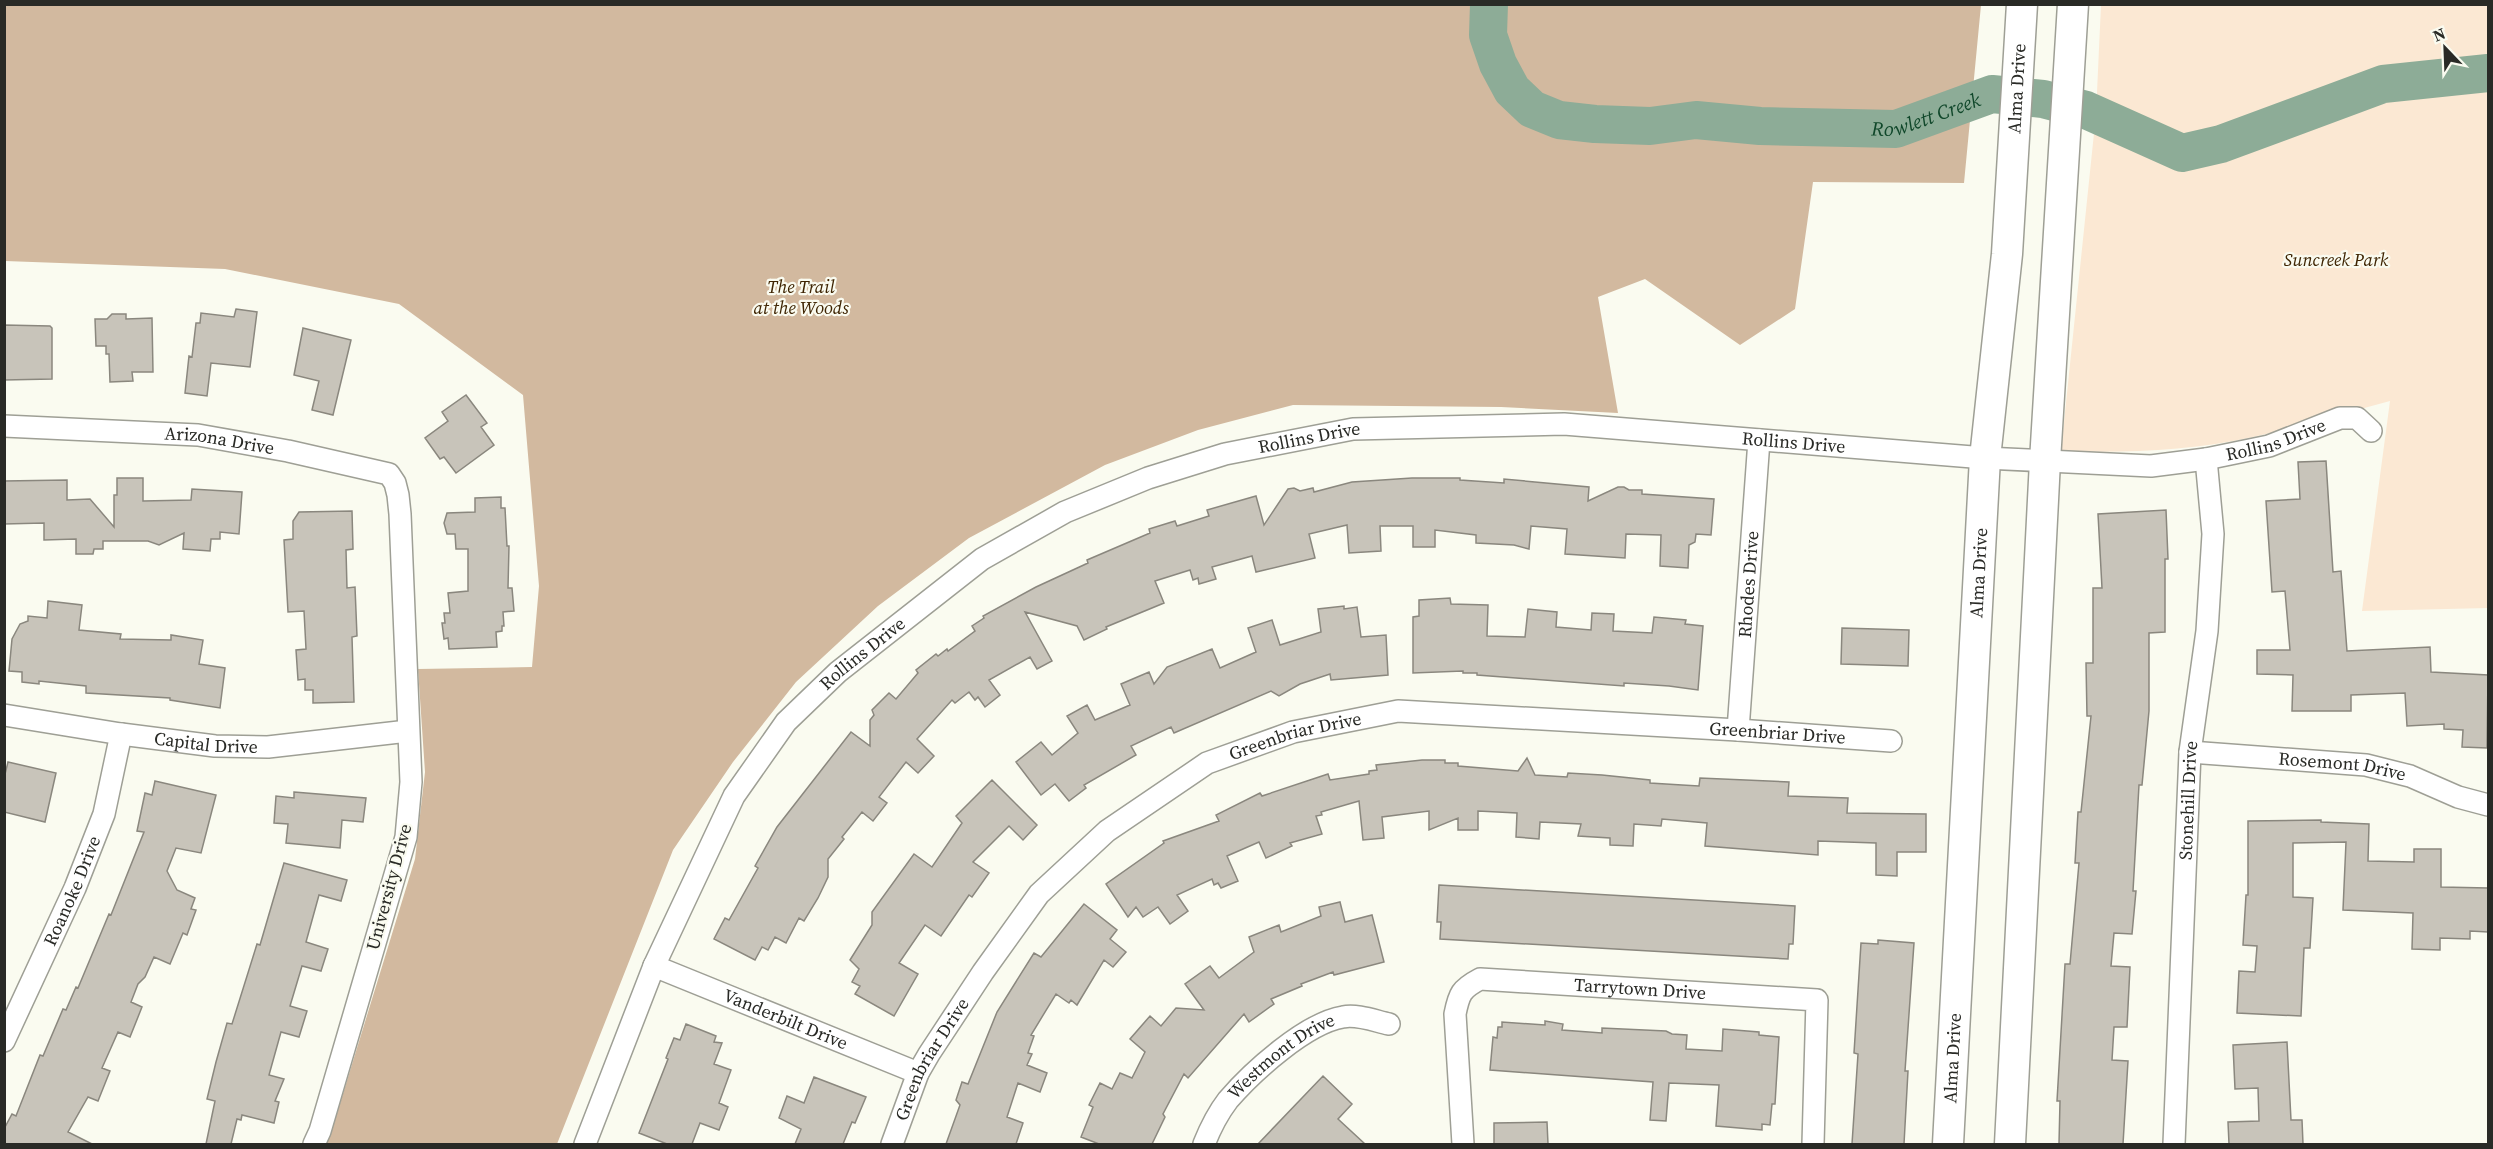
<svg xmlns="http://www.w3.org/2000/svg" width="2493" height="1149" font-family="'Source Serif 4',serif">
  <style>
    .green { fill: #fbe8d3 }
    .forest { fill: #d2b99f }
    .lines { fill: none; stroke-linecap: round; stroke-linejoin: round }
    .river { stroke: #8dac97; stroke-width: 38 }
    .building { fill: #c8c4ba; stroke: #8a877e; stroke-width: 1.5 }
    .street-casing { stroke: #9e9f95; stroke-width: 24 }
    .secondary-casing { stroke: #9e9f95; stroke-width: 33 }
    .street { stroke: #fff; stroke-width: 21 }
    .secondary { stroke: #fff; stroke-width: 30 }
    .labels { text-anchor: middle; stroke-width: 4.5; stroke-linejoin: round; paint-order: stroke }
    .street-label { font-size: 18px; fill: #292a26; stroke: #fafbf0 }
    .park-label { font-size: 18px; font-style: italic; fill: #3e2402; stroke: #fafbf0 }
    .water-label { font-size: 20px; font-style: italic; fill: #10472a; stroke: #fafbf0 }
  </style>
  <rect width="100%" height="100%" fill="#fafbf0"/>
  <!-- green -->
  <path class="green" d="M2101,5H2488V608L2362,611L2390,401C2345,413 2299,427 2253,437C2191,451 2124,453 2061,451L2096,114Z"/>
  <!-- forest -->
  <path class="forest" d="M5,5H1981L1964,183L1813,182L1795,309L1740,345L1645,279L1598,297L1618,413L1501,407L1293,405L1198,430L1105,465L969,538L878,606L796,682L733,762L673,850L557,1144H324L334,1123L415,859L425,772L418,669L532,667L539,586L523,395L399,304L225,269L5,261Z"/>
  <g class="lines">
    <!-- river -->
    <path class="river" id="s1" d="M1489,4L1488,35L1498,64L1512,90L1532,109L1559,120L1595,124L1650,126L1696,120L1760,126L1896,129L1992,94L2043,99L2086,110L2182,153L2221,144L2383,84L2488,73"/>
  </g>
  <!-- building -->
  <path class="building" d="M236,309L257,312L250,367L211,363L207,396L185,393L189,356L192,357L196,323H200L201,313L234,317Z
    M112,314H126V319L152,318L153,372H132L133,381L110,382L109,354H106V346H96L95,319H107Z
    M4,325L50,326L52,328V379L4,380Z
    M303,328L351,340L333,415L312,410L319,381L294,375Z
    M466,395L487,423L481,427L494,445L456,473L444,457L440,459L425,438L448,421L442,412Z
    M2326,461L2333,572L2341,571L2347,651L2430,647L2431,672L2488,675L2487,748L2462,747L2463,730L2444,729V724L2407,726L2405,693L2351,695V711H2292L2293,675L2257,674V650H2290L2285,591L2272,592L2266,501L2300,499L2298,462Z
    M117,478H143V501L191,500L192,489L242,492L239,534L220,532V539H211L210,551L183,549L184,533L159,545L148,541H103V549H94L93,554H76V539L44,540V523L4,524V481L67,480V500L90,499L114,527V495H117Z
    M1412,478H1460V480L1504,483V479L1589,487L1588,501L1618,487H1624L1629,490H1642V494L1714,499L1711,535L1696,534L1695,542L1689,545L1688,568L1660,566L1661,535L1626,534L1625,558L1565,554L1567,529L1531,526L1529,549L1514,545L1476,543V535L1435,530V547H1413V526H1380L1381,551L1349,553L1347,525L1309,534L1315,558L1256,572L1252,556L1212,567L1216,579L1199,584L1198,578L1193,580L1190,570L1155,581L1164,603L1106,627L1107,629L1084,640L1077,626L1025,612L1052,661L1037,669L1030,657L989,680L1000,695L985,707L978,697L975,700L969,692L955,703L952,700L917,739L934,756L918,773L906,762L879,797L887,803L873,821L862,812L842,837L844,839L828,859V877L818,898L804,921L799,918L786,943L775,937L768,950L762,947L755,960L714,939L725,918L729,920L758,868L755,866L777,827L851,732L870,746V720L874,715L872,710L889,693L896,699L918,673L916,670L936,654L938,656L947,649L948,651L975,631L972,626L984,618L983,616L1036,587L1088,563L1087,560L1150,533L1149,529L1175,521L1177,526L1209,516L1207,510L1256,496L1264,525L1288,489L1294,488L1300,491L1313,488L1314,492L1352,482Z
    M501,497V508H505L507,546H509L508,588H512L514,611L503,612L504,626H502V631L496,632L497,647L449,649L448,638L444,639L442,623H445L444,613H450L448,593L468,591V549H456L455,534H447L444,523L447,513L475,512V498Z
    M2166,510L2168,559H2165V632L2149,633V711L2142,785H2139L2133,891H2136L2132,934L2114,933L2111,966L2130,967L2127,1027H2114L2112,1060L2128,1061L2123,1144H2059L2060,1101H2057L2065,964H2070L2079,863H2075L2078,812H2081L2091,716H2087L2086,663H2093V588H2102L2098,514Z
    M352,511L353,549L346,550L347,588L355,587L357,636L352,637L354,702L313,703V690H305V679L298,680L296,650L306,649L304,611L288,612L284,540L293,539V521L299,512Z
    M1450,598L1451,604L1488,605L1487,636L1525,637L1528,609L1557,612L1556,627L1591,630L1592,613L1614,614L1613,631L1652,633L1654,617L1686,620L1685,624L1703,626L1698,690L1669,686L1624,683V686L1477,675V673H1463V671L1413,673V617L1419,616V600Z
    M48,601L82,605L79,630L121,634L120,639L171,640V635L203,640L199,664L225,668L220,708L170,700V698L86,693V686L39,681V684L22,682V672L9,671L12,639L20,624L28,621V616L47,618Z
    M1344,606V609L1357,607L1361,637L1386,635L1388,675L1331,680L1330,674L1300,684L1279,696L1271,691L1174,733L1171,727L1131,746L1136,755L1084,785L1086,788L1069,801L1055,784L1041,795L1016,762L1041,742L1052,755L1078,733L1067,716L1087,705L1095,720L1130,705L1121,684L1149,672L1154,684L1167,667L1212,649L1220,668L1256,652L1248,628L1272,620L1280,645L1321,632L1318,609Z
    M1842,628L1909,630L1908,666L1841,664Z
    M1527,758L1535,775L1567,777L1568,773L1602,775L1650,780V783L1682,785L1699,786L1700,778L1789,782L1788,796L1848,798L1847,813L1926,814V852H1897V876L1876,875V843L1818,841V855L1705,846L1707,823L1662,819L1661,826L1634,824L1633,846L1610,845V838L1578,836L1581,824L1540,822L1539,839L1516,837L1517,813L1478,811V830H1458V818L1429,830V811L1382,817L1384,838L1363,840L1359,801L1321,812L1322,815L1316,816L1322,834L1290,843L1292,846L1266,858L1259,842L1227,856L1238,881L1221,888L1218,883L1214,885L1212,879L1177,895L1188,911L1170,924L1158,907L1143,917L1136,907L1128,917L1106,884L1164,843L1163,841L1219,821L1216,815L1260,793L1262,796L1328,774L1330,780L1369,774V771L1377,770L1376,765L1422,760H1445V763H1458V766L1518,771Z
    M8,762L56,773L45,822L4,812V778Z
    M992,780L1037,825L1023,840L1009,826L973,862L989,873L972,897L969,895L941,936L925,925L899,963L918,974L894,1016L855,994L860,986L852,982L859,969L850,960L872,925V912L914,854L932,867L962,823L956,816Z
    M155,781L216,795L201,853L176,848L167,871L177,890L195,898L191,909L196,910L187,935L183,933L170,964L154,957L145,977L138,984L131,1002L142,1007L130,1037L118,1032L102,1068L110,1071L98,1101L88,1097L68,1132L92,1144H4V1129L12,1114L16,1116L40,1055L43,1056L63,1009L66,1010L76,987L78,988L109,914L111,915L144,832L137,831L145,793L152,795Z
    M294,792L366,798L363,822L342,820L340,848L286,843L288,824L274,823L276,796L294,798Z
    M2321,820V822L2369,824L2368,861L2414,862V849H2441V887L2488,888V932L2470,931V939L2440,938V950L2412,949L2413,913L2343,910L2346,842L2293,843V897L2313,898L2310,948H2304L2301,1016L2237,1013L2239,971L2255,972L2257,946L2243,945L2246,895H2248V821Z
    M284,863L347,880L341,901L319,895L306,942L328,949L321,971L302,966L290,1006L307,1011L299,1037L281,1032L269,1075L284,1079L275,1101L279,1102L274,1123L242,1115L241,1120L237,1119L231,1144H206L215,1101L207,1099L216,1062L227,1023L232,1024L257,944L260,945Z
    M1439,885L1795,906L1793,944H1789L1788,959L1440,939L1441,922H1437Z
    M1340,902L1345,922L1372,915L1384,962L1334,975L1333,972L1301,984L1302,986L1271,999L1274,1004L1249,1022L1244,1014L1188,1078L1184,1074L1163,1114L1165,1117L1152,1144H1099L1081,1137L1093,1107L1089,1105L1100,1083L1112,1089L1120,1073L1132,1078L1145,1052L1130,1039L1150,1016L1161,1026L1176,1008L1204,1010L1185,984L1210,966L1219,978L1254,952L1249,937L1279,925L1281,932L1321,916L1319,907Z
    M1084,904L1117,930L1110,939L1126,952L1113,967L1104,960L1077,1005L1071,1000L1069,1003L1056,994L1031,1035L1034,1036L1028,1053L1032,1054L1027,1065L1047,1073L1040,1092L1018,1083L1007,1117L1023,1123L1016,1144H946L960,1105L956,1100L962,1082L968,1084L997,1012L1034,953L1041,957Z
    M1878,940L1914,943L1905,1071H1908L1904,1144H1852L1858,1054L1854,1053L1861,943L1878,944Z
    M1545,1021L1563,1024L1562,1030L1602,1033V1028L1666,1031L1672,1034L1687,1035L1686,1049L1722,1051L1723,1029L1759,1032V1035L1779,1037L1775,1104H1772L1770,1125L1762,1124V1130L1716,1126L1719,1085L1669,1083L1666,1121L1650,1120L1653,1082L1490,1070L1493,1037L1497,1038L1498,1027H1502V1022L1545,1025Z
    M686,1024L716,1036L714,1042L722,1043L714,1064L731,1070L719,1103L728,1107L719,1130L700,1123L692,1144H667L639,1133L668,1059L666,1058L674,1038L680,1040Z
    M2287,1042L2291,1120H2302L2303,1144H2229L2228,1122L2259,1121L2258,1088L2235,1089L2233,1045Z
    M1323,1076L1352,1104L1338,1119L1365,1144H1258Z
    M814,1077L866,1097L855,1123L852,1122L843,1144H795L801,1129L779,1118L787,1096L804,1103Z
    M1547,1122L1548,1144H1494V1123Z"/>
  <g class="lines">
    <defs>
      <g id="street">
        <path id="s2" d="M4,426L198,435L288,451L389,474L395,483L398,495L400,514L411,782L406,837L320,1131L314,1144"/>
        <path id="s3" d="M4,715L121,734L215,746L268,747L408,731"/>
        <path id="s4" d="M1738,730L1759,440"/>
        <path id="s5" d="M2190,752L2366,765L2410,776L2458,797L2488,805"/>
        <path id="s6" d="M654,966L918,1073"/>
        <path id="s7" d="M4,1041L75,888L104,814L121,734"/>
        <path id="s8" d="M585,1144L654,966L734,796L786,722L838,672L982,559L1065,512L1148,478L1225,454L1353,429L1564,424L1985,458L2151,466L2206,459L2269,446L2340,418H2357L2371,431"/>
        <path id="s9" d="M892,1144L918,1073L929,1054L983,972L1039,894L1107,831L1207,763L1293,732L1398,711L1738,730L1891,741"/>
        <path id="s10" d="M1204,1144C1210,1129 1218,1113 1228,1100C1252,1072 1306,1023 1343,1017C1357,1014 1375,1021 1389,1024"/>
        <path id="s11" d="M1463,1144L1455,1014C1459,994 1461,989 1480,979L1817,1000L1813,1144"/>
        <path id="s12" d="M2174,1144L2190,752L2207,631L2213,534L2206,459"/>
      </g>
      <g id="secondary">
        <path id="s13" d="M1948,1144L1985,458L2007,254L2022,4"/>
        <path d="M2010,1144L2045,461L2073,4"/>
      </g>
    </defs>
    <!-- street casing -->
    <use href="#street" class="street-casing"/>
    <!-- secondary casing -->
    <use href="#secondary" class="secondary-casing"/>
    <!-- street -->
    <use href="#street" class="street"/>
    <!-- secondary -->
    <use href="#secondary" class="secondary"/>
  </g>
  <g class="labels">
    <!-- street labels -->
    <g class="street-label">
      <text dy="6" stroke="none"><textPath href="#s13" startOffset="1058">Alma Drive</textPath></text>
      <text dy="6" stroke="none"><textPath href="#s8" startOffset="1076">Rollins Drive</textPath></text>
      <text dy="6" stroke="none"><textPath href="#s8" startOffset="2048">Rollins Drive</textPath></text>
      <text dy="6" stroke="none"><textPath href="#s2" startOffset="216">Arizona Drive</textPath></text>
      <text dy="6" stroke="none"><textPath href="#s8" startOffset="1562">Rollins Drive</textPath></text>
      <text dy="6" stroke="none"><textPath href="#s13" startOffset="572">Alma Drive</textPath></text>
      <text dy="6" stroke="none"><textPath href="#s4" startOffset="146">Rhodes Drive</textPath></text>
      <text dy="6" stroke="none"><textPath href="#s8" startOffset="572">Rollins Drive</textPath></text>
      <text dy="6" stroke="none"><textPath href="#s9" startOffset="1084">Greenbriar Drive</textPath></text>
      <text dy="6" stroke="none"><textPath href="#s9" startOffset="598">Greenbriar Drive</textPath></text>
      <text dy="6" stroke="none"><textPath href="#s3" startOffset="204">Capital Drive</textPath></text>
      <text dy="6" stroke="none"><textPath href="#s5" startOffset="153">Rosemont Drive</textPath></text>
      <text dy="6" stroke="none"><textPath href="#s12" startOffset="344">Stonehill Drive</textPath></text>
      <text transform="translate(389 887) rotate(-75)" y="6">University Drive</text>
      <text dy="6" stroke="none"><textPath href="#s7" startOffset="165">Roanoke Drive</textPath></text>
      <text dy="6" stroke="none"><textPath href="#s11" startOffset="336">Tarrytown Drive</textPath></text>
      <text dy="6" stroke="none"><textPath href="#s6" startOffset="142">Vanderbilt Drive</textPath></text>
      <text dy="6" stroke="none"><textPath href="#s13" startOffset="86">Alma Drive</textPath></text>
      <text dy="6" stroke="none"><textPath href="#s9" startOffset="94">Greenbriar Drive</textPath></text>
      <text dy="6" stroke="none"><textPath href="#s10" startOffset="120">Westmont Drive</textPath></text>
    </g>
    <!-- park labels -->
    <g class="park-label">
      <text x="2336" y="266">Suncreek Park</text>
      <text x="801" y="293">The Trail<tspan x="801" dy="21">at the Woods</tspan></text>
    </g>
    <!-- water labels -->
    <g class="water-label">
      <text dy="7" stroke="none"><textPath href="#s1" startOffset="518">Rowlett Creek</textPath></text>
    </g>
  </g>
  <!-- border -->
  <rect width="2493" height="1149" fill="none" stroke="#292a26" stroke-width="12"/>
  <!-- north arrow -->
  <g transform="translate(2445 48) rotate(337)" stroke="#fafbf0" stroke-width="4.5" paint-order="stroke">
  <path d="M0-4.5L10 22L0 15L-10 22Z" fill="#292a26"/>
  <text y="-9" font-size="16" font-weight="bold" text-anchor="middle" fill="#292a26">N</text>
  </g>
</svg>
